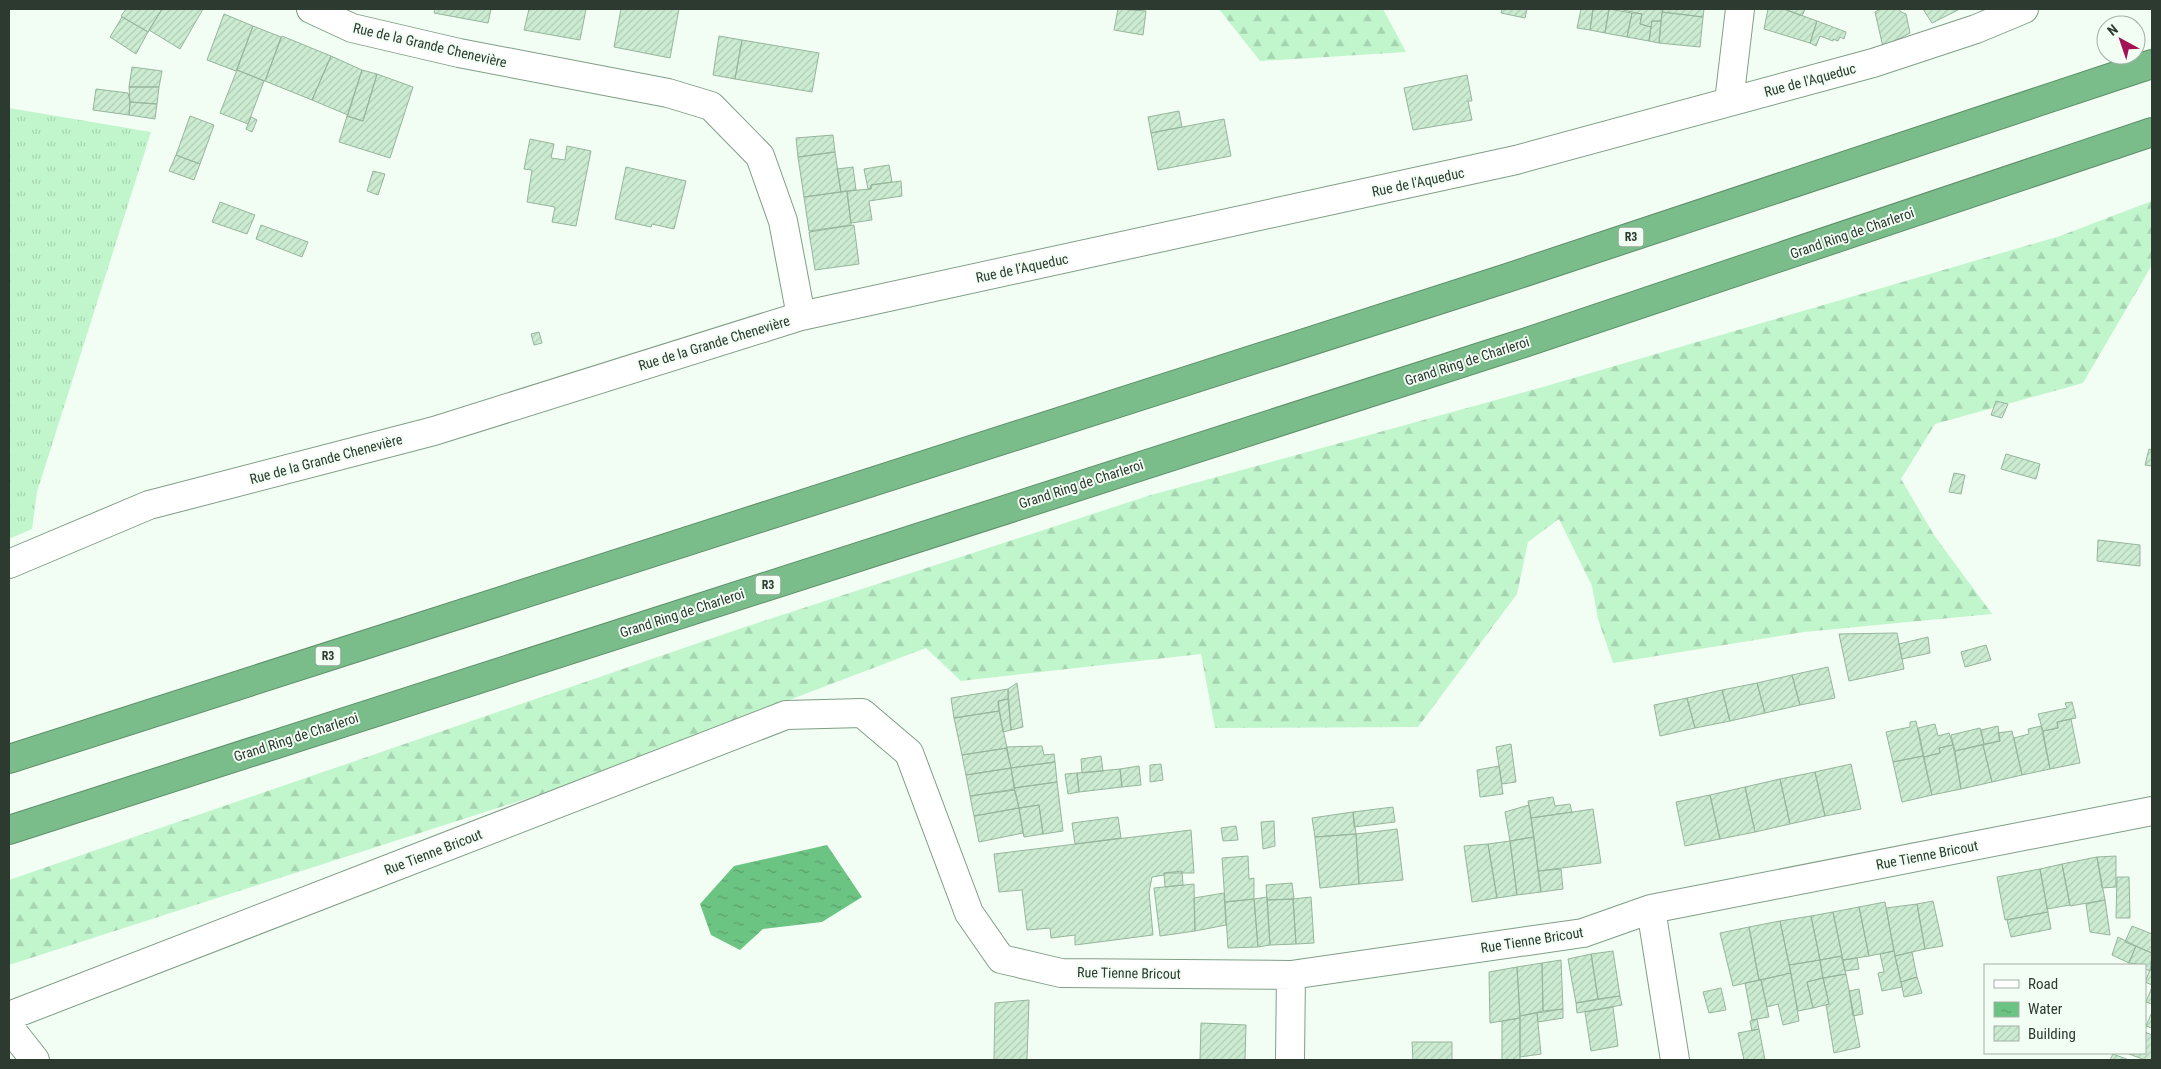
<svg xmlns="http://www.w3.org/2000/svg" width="2161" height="1069" font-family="'Roboto Condensed',sans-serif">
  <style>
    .grass { fill: url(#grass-tufts) }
    .forest { fill: url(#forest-firs) }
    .water { fill: url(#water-ripples) }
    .building { fill: url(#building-hatch); stroke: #97b59d }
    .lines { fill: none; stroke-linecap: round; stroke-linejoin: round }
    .minor-casing { stroke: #809e86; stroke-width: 30 }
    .highway-casing { stroke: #5f8f6a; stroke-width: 30 }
    .minor { stroke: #fff; stroke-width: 28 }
    .highway { stroke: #7abd8a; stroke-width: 28 }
    .labels { text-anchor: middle; stroke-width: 4; stroke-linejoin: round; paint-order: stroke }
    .shield { fill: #f2fef4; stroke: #68756b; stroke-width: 1 }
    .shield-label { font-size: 12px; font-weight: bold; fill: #2d3a30 }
    .street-label { font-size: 14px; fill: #2d3a30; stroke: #f2fef4 }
  </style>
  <defs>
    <pattern id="grass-tufts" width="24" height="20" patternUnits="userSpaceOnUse" patternTransform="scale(1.25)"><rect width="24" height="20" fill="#c1f6cc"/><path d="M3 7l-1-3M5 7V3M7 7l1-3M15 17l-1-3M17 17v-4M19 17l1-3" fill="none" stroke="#a6d4b0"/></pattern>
    <pattern id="forest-firs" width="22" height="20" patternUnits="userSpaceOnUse" patternTransform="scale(1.25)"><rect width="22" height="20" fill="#c1f6cc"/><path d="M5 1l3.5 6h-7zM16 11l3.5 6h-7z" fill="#a6d4b0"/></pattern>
    <pattern id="water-ripples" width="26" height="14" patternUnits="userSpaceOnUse" patternTransform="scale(1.25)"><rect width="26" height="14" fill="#6cc483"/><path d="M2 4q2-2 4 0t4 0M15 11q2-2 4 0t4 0" fill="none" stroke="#59a06c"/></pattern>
    <pattern id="building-hatch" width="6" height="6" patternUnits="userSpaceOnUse" patternTransform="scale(1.25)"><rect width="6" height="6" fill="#ccecd2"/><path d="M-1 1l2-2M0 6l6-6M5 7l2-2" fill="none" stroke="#b0cbb5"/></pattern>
  </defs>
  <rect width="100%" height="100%" fill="#f2fef4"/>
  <!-- grass -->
  <path class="grass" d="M9,108L151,132L37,492L32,529L9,539Z"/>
  <!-- forest -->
  <path class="forest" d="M1219,9H1383L1406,52L1260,61Z
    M2152,201V265L2083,383L1935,424L1901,479L1934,535L1992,614L1804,632L1613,663L1598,619L1592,586L1559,519L1528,542L1517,594L1418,727L1215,728L1201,654L961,681L926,648L538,795L9,965V880L742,628L1151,495L1536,389L2060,236Z"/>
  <!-- water -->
  <path class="water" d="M827,845L862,897L822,922L763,929L740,950L711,935L700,904L734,866Z"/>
  <!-- building -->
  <path class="building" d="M126,9H162L148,32L121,16Z
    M162,9H203L180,49L149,30Z
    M435,9H491L488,23L434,13Z
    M529,9H586L580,40L524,30Z
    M621,9H679L670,58L614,47Z
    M1118,9L1146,11L1143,35L1114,30Z
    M1502,9H1527L1525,18L1501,13Z
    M1581,9H1593L1590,30L1577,28Z
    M1593,9H1609L1605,33L1590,30Z
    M1609,9L1632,13L1627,37L1605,33Z
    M1618,9H1663L1661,21H1652L1651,27L1640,24L1642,14Z
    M1663,9H1704L1703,17L1662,12Z
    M1768,9H1784L1817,21L1810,43L1764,29Z
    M1784,9H1805L1802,16Z
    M1880,9H1899L1901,12L1906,14L1910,33L1883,47L1875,12Z
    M1923,9H1957L1958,10L1932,23Z
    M1662,12L1703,17L1700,47L1659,43Z
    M1632,13L1642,14L1640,24L1651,27L1649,41L1627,37Z
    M224,14L253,26L236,71L207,60Z
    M122,17L148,32L136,54L110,37Z
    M1652,21H1661L1659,43L1649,41Z
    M1817,21L1846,32L1844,39L1840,37L1838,41L1833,39V41L1820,36L1816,46L1810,43Z
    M253,26L281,37L265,81L237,70Z
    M282,36L331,56L312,100L265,81Z
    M719,36L742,40L735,79L713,75Z
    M742,40L819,53L812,92L735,79Z
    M331,56L362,70L348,115L312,100Z
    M132,67L162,71L159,87H129Z
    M237,70L264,81L248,124L220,113Z
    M362,70L377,74L363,121L347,116Z
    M377,74L413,87L390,158L339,142L347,116L363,121Z
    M1467,75L1472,101H1468L1472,120L1413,130L1404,88Z
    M129,87H159L157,104L130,102Z
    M96,89L128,93L130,102L129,115L93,110Z
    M130,102L157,104L155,119L129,115Z
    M1179,111L1182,127L1151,133L1148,117Z
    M190,116L214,125L200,164L176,155Z
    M251,117L257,120L252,132L246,129Z
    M1224,119L1231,156L1158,170L1151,133Z
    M833,135L835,152L798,157L796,138Z
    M530,139L554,144L551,158L565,160L567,146L591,151L576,226L552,222L555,207L527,202L532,170L524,169Z
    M835,152L841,192L804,197L798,157Z
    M176,155L200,164L194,180L169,171Z
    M889,165L892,182L871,185V189H868L864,169Z
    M626,167L686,181L674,229L652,224L651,227L615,219Z
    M853,167L856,190L841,192L837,169Z
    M373,171L385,174L378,195L367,191Z
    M901,181L902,196L869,201L872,220L851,223L847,191L871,189V185Z
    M847,191L851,225L809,231L804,197Z
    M220,202L255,215L247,234L212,222Z
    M261,225L308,242L302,257L256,239Z
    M854,225L859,264L815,270L809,232Z
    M539,332L542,343L534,345L531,334Z
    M1996,401L2008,404L2002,418L1991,415Z
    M2149,449L2152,450V466L2145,465Z
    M2006,454L2040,464L2036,479L2001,469Z
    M1954,473L1965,475L1961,494L1949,492Z
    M2098,540L2140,545V566L2097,561Z
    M1897,633L1904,669L1849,681L1839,634Z
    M1928,637L1930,653L1902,659L1899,644Z
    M1986,645L1991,660L1965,667L1961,652Z
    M1828,667L1835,698L1800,705L1792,675Z
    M1792,675L1800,705L1765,713L1757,683Z
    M1017,683L1023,727L1011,730L1008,689Z
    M1757,683L1765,713L1730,721L1722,690Z
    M1008,689V699L998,701L999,711L954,718L951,698Z
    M1722,690L1730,721L1695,728L1687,698Z
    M1687,698L1695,728L1660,736L1654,705Z
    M1008,699L1011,730L1003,732L998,701Z
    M2072,702L2076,718L2057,722L2058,728L2043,731L2038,714L2067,708L2065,703Z
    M999,711L1007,748L962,755L954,718Z
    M2071,719L2080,763L2050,769L2043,731L2058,728L2057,722Z
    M1916,721L1923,756L1893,762L1886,732L1910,727V722Z
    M1935,724L1938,736L1949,733L1953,745L1939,748L1940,753L1924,757L1918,728Z
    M1998,726L2000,741L1984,744L1981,730Z
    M2041,726L2050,769L2022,775L2014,738L2029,734L2028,729Z
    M1980,728L1984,744L1955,751L1951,735Z
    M2012,731L2022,775L1992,782L1983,745L2000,741L1998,733Z
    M1511,744L1516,782L1502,784L1496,747Z
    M1953,745L1961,789L1932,795L1924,757L1940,753L1939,748Z
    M1983,745L1992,782L1961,789L1955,751Z
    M1042,746L1044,755L1054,754L1055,762L1011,768L1006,747Z
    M1007,748L1011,768L966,775L962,755Z
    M1101,756L1103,771L1082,773L1081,759Z
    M1923,756L1932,795L1902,802L1893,762Z
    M1055,762L1057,782L1014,788L1011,768Z
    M1161,764L1163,780L1150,782V765Z
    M1851,764L1861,809L1825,816L1815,772Z
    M1139,766L1141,785L1122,787L1120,769Z
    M1499,766L1503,794L1480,797L1477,770Z
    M1011,768L1015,789L970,796L966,775Z
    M1120,769L1122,787L1079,792L1077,773Z
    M1815,772L1825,816L1790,824L1780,779Z
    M1077,773L1079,792L1068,794L1065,774Z
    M1780,779L1790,824L1755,832L1745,787Z
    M1057,782L1063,831L1043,834L1039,805L1019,808L1014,788Z
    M1745,787L1755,832L1720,839L1710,795Z
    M1015,790L1019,808L974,816L970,796Z
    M1710,795L1720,839L1685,846L1676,802Z
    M1553,797L1555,806L1570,804L1572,812L1531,818L1528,801Z
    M1039,805L1043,834L1024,837L1019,808Z
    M1529,805L1534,837L1510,841L1505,812Z
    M1393,807L1395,822L1354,827L1353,812Z
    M1019,808L1023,833L979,842L974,816Z
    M1593,809L1601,863L1538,871L1531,818Z
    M1353,812L1356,834L1315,837L1312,818Z
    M1118,817L1121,838L1075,844L1072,823Z
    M1274,821L1275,846L1263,849L1261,822Z
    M1236,826L1238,840L1223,841L1221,828Z
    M1397,829L1403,880L1359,884L1356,834Z
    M1191,830L1194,873H1164V875L1152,877L1149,892L1153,935L1075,945V935L1051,938L1050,928L1027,930L1022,890L999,892L994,854Z
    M1356,834L1359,884L1320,888L1315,837Z
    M1534,837L1541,892L1517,895L1510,841Z
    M1510,841L1517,895L1497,898L1488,844Z
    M1488,844L1497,898L1472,902L1464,846Z
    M1248,856L1249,879L1254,878V899L1225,902L1222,858Z
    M2116,856V887L2102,888L2097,857Z
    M2097,857L2105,900L2070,906L2062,864Z
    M2062,864L2070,905L2047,909L2040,869Z
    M1561,869L1563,889L1541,892L1538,871Z
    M2040,869L2048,912L2005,920L1997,877Z
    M1182,871L1183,885L1165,887L1164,873Z
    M2117,877H2129L2130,918H2116Z
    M1292,883L1294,899L1267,900L1266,885Z
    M1194,884L1195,931L1160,936L1154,888Z
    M1224,893L1226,925L1195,931L1194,898Z
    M1267,897L1270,945L1258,947L1254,899Z
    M1311,897L1314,943L1296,944L1293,899Z
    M1254,899L1258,947L1228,948L1225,902Z
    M1293,899L1296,944L1270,945L1267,900Z
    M2105,900L2110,935L2090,932L2086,904Z
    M1933,901L1943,946L1925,949L1917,904Z
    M1885,902L1894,951L1869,956L1859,907Z
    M1917,904L1925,949L1895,956L1886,908Z
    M1859,907L1869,956L1843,960L1833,912Z
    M1833,912L1842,956L1820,960L1811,916Z
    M2048,912L2051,929L2011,937L2007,920Z
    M1811,916L1820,960L1789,965L1780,921Z
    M1780,921L1791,973L1759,980L1749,927Z
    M2132,926L2152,934V953L2125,942Z
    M1749,927L1759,980L1733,986L1720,933Z
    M2118,937L2136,946L2129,963L2112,955Z
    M2136,946L2152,953L2150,971L2145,969V965L2129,963Z
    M1613,951L1620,996L1598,999L1591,954Z
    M1894,951L1902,987L1882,991L1878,973L1884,972L1880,954Z
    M1912,952L1917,977L1901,982L1895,956Z
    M1591,954L1598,999L1576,1003L1568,959Z
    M1841,956L1846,974L1823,978L1820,960Z
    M1857,958L1859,969L1845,971L1843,960Z
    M1561,960L1563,1009L1543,1011L1542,963Z
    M1820,960L1823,978L1807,982L1813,1008L1798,1011L1789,965Z
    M1542,963L1543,1011L1520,1016L1517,967Z
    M2152,965V985L2145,982Z
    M1517,967L1520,1018L1490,1023L1489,972Z
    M1791,973L1799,1021L1783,1025L1778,1004L1767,1007L1761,980Z
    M1846,974L1860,1047L1834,1053L1826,1005L1829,1004L1823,978Z
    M1917,977L1922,993L1904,997L1901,982Z
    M1823,978L1829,1004L1813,1008L1807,982Z
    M1761,980L1769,1017L1752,1020L1745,983Z
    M2152,987V1004L2146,1002Z
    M1721,988L1726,1010L1709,1013L1703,992Z
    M1859,989L1863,1014L1853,1016L1849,991Z
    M1620,996L1622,1005L1577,1013L1576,1003Z
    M1029,1000L1027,1060H994L995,1003Z
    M1613,1007L1618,1046L1591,1051L1585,1012Z
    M1563,1009V1018L1538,1022L1537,1013Z
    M2152,1012V1028L2146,1026Z
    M1537,1013L1541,1054L1520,1057V1016Z
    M1520,1018V1060H1502V1021Z
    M1757,1019L1759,1029L1752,1031L1750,1021Z
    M1201,1023L1246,1025L1245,1060H1200Z
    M1759,1029L1765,1060H1744L1738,1033Z
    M2145,1032L2152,1035V1060H2145L2129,1054L2145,1053Z
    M1412,1042H1452V1060H1413Z
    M2113,1054L2129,1060H2110Z"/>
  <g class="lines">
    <defs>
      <path id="minor" d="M311,9L352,28L459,53L668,93L711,106L760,156L783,221L801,316
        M1729,102L1740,9
        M9,564L149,505L434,431L801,316L1516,160L1873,63L1976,29L2024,9
        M1651,909L1675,1060
        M9,1016L786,715L862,713L909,753L969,913L1001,959L1061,973L1291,975L1583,933L1651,909L2152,811
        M9,1027L35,1060
        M1290,1060L1291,975"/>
      <path id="highway" d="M9,759L1504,279L2152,64
        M9,830L1527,342L2152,132"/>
    </defs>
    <!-- minor casing -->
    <use href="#minor" class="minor-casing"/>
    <!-- highway casing -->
    <use href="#highway" class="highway-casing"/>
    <!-- minor -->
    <use href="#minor" class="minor"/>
    <!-- highway -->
    <use href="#highway" class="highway"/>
  </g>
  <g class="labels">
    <!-- shield labels -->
    <g class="shield">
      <rect x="1618.5" y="227.5" width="25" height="19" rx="4"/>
      <rect x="755.5" y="575.5" width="25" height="19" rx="4"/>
      <rect x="315.5" y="646.5" width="25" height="19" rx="4"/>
    </g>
    <g class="shield-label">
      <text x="1631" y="241">R3</text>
      <text x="768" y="589">R3</text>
      <text x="328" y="660">R3</text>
    </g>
    <!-- street labels -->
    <g class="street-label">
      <text transform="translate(430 45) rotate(13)" y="5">Rue de la Grande Chenevière</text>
      <text transform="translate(1810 80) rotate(-15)" y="5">Rue de l'Aqueduc</text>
      <text transform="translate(1418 182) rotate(-12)" y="5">Rue de l'Aqueduc</text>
      <text transform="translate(1852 233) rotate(-19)" y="5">Grand Ring de Charleroi</text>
      <text transform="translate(1022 268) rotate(-12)" y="5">Rue de l'Aqueduc</text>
      <text transform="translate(714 343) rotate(-17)" y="5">Rue de la Grande Chenevière</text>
      <text transform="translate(1467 361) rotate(-18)" y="5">Grand Ring de Charleroi</text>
      <text transform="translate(326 459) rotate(-15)" y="5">Rue de la Grande Chenevière</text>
      <text transform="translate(1081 484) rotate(-18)" y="5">Grand Ring de Charleroi</text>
      <text transform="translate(682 613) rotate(-18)" y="5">Grand Ring de Charleroi</text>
      <text transform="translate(296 737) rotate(-18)" y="5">Grand Ring de Charleroi</text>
      <text transform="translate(433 852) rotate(-21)" y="5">Rue Tienne Bricout</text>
      <text transform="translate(1927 855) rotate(-11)" y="5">Rue Tienne Bricout</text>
      <text transform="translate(1532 940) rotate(-9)" y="5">Rue Tienne Bricout</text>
      <text transform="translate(1129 973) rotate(1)" y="5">Rue Tienne Bricout</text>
    </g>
  </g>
  <!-- border -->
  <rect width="2161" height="1069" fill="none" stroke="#2d3a30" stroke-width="20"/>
  <!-- legend -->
  <rect x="1984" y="964" width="162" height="90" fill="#f2fef4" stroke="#a3b0a6"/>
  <rect x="1994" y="980" width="25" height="8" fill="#ffffff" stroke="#a3b0a6"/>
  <text x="2028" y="989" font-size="15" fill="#2d3a30">Road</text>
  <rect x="1994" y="1002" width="25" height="15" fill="url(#water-ripples)" stroke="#a3b0a6"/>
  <text x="2028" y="1014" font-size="15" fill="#2d3a30">Water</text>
  <rect x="1994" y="1026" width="25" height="15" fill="url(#building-hatch)" stroke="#a3b0a6"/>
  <text x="2028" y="1039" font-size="15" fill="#2d3a30">Building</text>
  <!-- north arrow -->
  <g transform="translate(2121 40) rotate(320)"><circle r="24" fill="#f2fef4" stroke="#a3b0a6"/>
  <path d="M0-4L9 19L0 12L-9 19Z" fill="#a31155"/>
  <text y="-8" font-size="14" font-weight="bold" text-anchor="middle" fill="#2d3a30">N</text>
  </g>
</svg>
